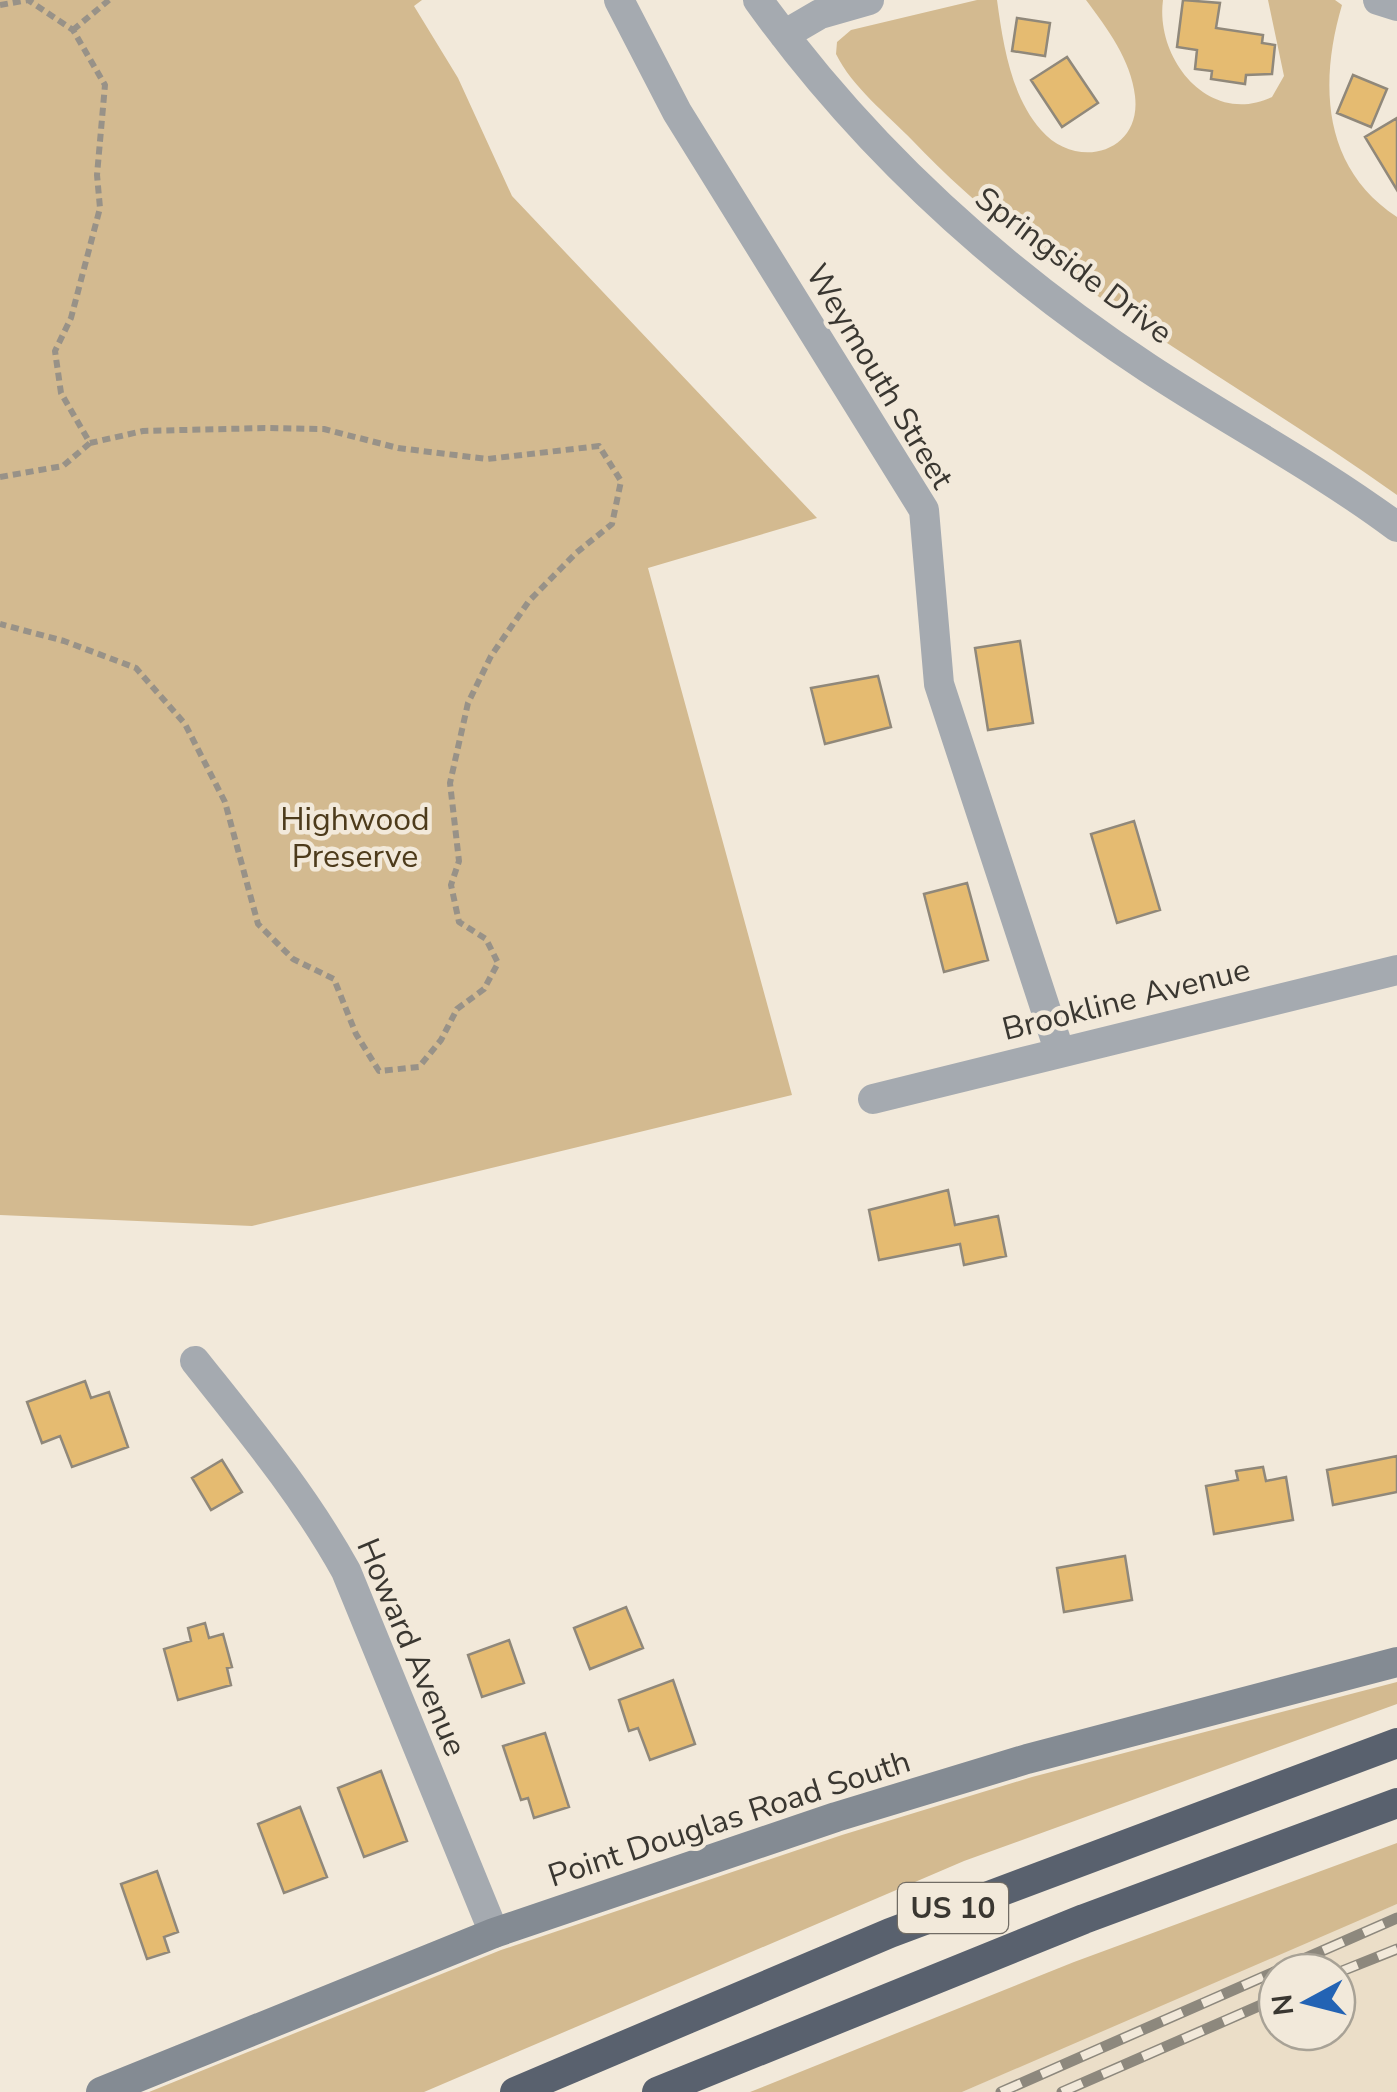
<svg xmlns="http://www.w3.org/2000/svg" width="1397" height="2092" font-family="'Nunito Sans',sans-serif">
  <style>
    .built { fill: #ebdec8; fill-rule: evenodd }
    .green { fill: #d3ba90 }
    .building { fill: #e5bb71; stroke: #90887a; stroke-width: 2.5 }
    .lines { fill: none; stroke-linecap: round; stroke-linejoin: round }
    .path { stroke: #989288; stroke-width: 6; stroke-dasharray: 8 5; stroke-linecap: butt }
    .street { stroke: #a5aab0; stroke-width: 30 }
    .secondary { stroke: #848b93; stroke-width: 30 }
    .highway { stroke: #59616e; stroke-width: 30 }
    .rail-casing { stroke: #8d887d; stroke-width: 11 }
    .rail { stroke: #f2e9da; stroke-width: 8; stroke-dasharray: 22; stroke-linecap: butt }
    .labels { text-anchor: middle; stroke-width: 9; stroke-linejoin: round; paint-order: stroke }
    .shield { fill: #f2e9da; stroke: #716c64; stroke-width: 2.5 }
    .shield-label { font-size: 30px; font-weight: bold; fill: #3a3731 }
    .street-label { font-size: 32px; fill: #3a3731; stroke: #f2e9da }
    .park-label { font-size: 32px; fill: #4d3b1b; stroke: #f2e9da }
  </style>
  <rect width="100%" height="100%" fill="#f2e9da"/>
  <!-- built -->
  <path class="built" d="M1397,1904V2092H962L1240,1969ZM1277,1972H1337V2032H1277Z"/>
  <!-- green -->
  <path class="green" d="M0,0H422L414,6L458,78L512,196L817,518L648,568L792,1095L252,1226L0,1215Z
    M977,0H997C1003,44 1011,96 1041,130C1076,171 1142,153 1135,96C1131,60 1107,28 1086,0H1163C1155,59 1209,127 1272,97L1284,76L1268,0H1335L1342,5C1319,83 1322,168 1397,217V495C1232,377 1053,288 912,140C887,114 852,87 836,54L837,42L851,30Z
    M1397,1682V1704L964,1861L424,2092H149L501,1950L842,1835L1032,1777Z
    M1397,1843V1904L962,2092H750L1074,1962Z"/>
  <!-- building -->
  <path class="building" d="M1183,0L1220,3L1216,28L1263,35L1262,43L1275,45L1272,74L1246,75L1245,84L1211,79L1212,71L1195,69L1197,50L1177,47Z
    M1017,18L1050,23L1045,56L1012,51Z
    M1067,57L1098,103L1062,127L1031,80Z
    M1353,75L1387,89L1371,127L1337,113Z
    M1397,118V190L1365,137Z
    M1020,641L1033,723L988,730L975,648Z
    M878,676L891,727L825,744L811,688Z
    M1134,821L1160,910L1117,923L1091,834Z
    M967,883L988,960L944,972L924,894Z
    M948,1190L955,1225L998,1216L1006,1256L964,1265L960,1244L879,1260L869,1210Z
    M85,1381L91,1398L109,1392L128,1447L72,1467L60,1436L42,1443L27,1402Z
    M1397,1456V1492L1333,1505L1327,1470Z
    M222,1460L242,1492L211,1510L192,1478Z
    M1263,1467L1266,1481L1286,1477L1293,1520L1214,1534L1206,1486L1238,1480L1236,1471Z
    M1125,1556L1132,1600L1064,1612L1057,1568Z
    M626,1607L643,1648L590,1669L574,1628Z
    M205,1623L209,1638L223,1634L232,1667L227,1668L231,1685L178,1700L164,1649L191,1641L188,1628Z
    M509,1640L524,1683L482,1697L468,1655Z
    M673,1680L695,1744L650,1760L638,1728L629,1731L619,1700Z
    M545,1733L569,1807L534,1818L528,1798L521,1800L503,1746Z
    M381,1771L407,1841L364,1857L338,1788Z
    M300,1807L327,1877L284,1893L258,1824Z
    M157,1871L178,1932L164,1937L169,1952L147,1959L121,1884Z"/>
  <g class="lines">
    <!-- path -->
    <path class="path" d="M0,5L28,0L73,30L105,85L97,175L100,208L71,318L55,351L61,393L90,443L143,431L265,428L324,429L398,448L487,459L599,446L621,481L612,524L576,553L529,601L491,656L468,703L450,783L459,861L451,885L459,922L486,939L498,963L484,989L457,1009L441,1040L419,1067L379,1071L356,1034L334,979L293,959L258,924L225,802L185,724L136,668L64,641L0,624
      M73,30L109,0
      M0,477L63,466L90,443"/>
    <!-- street -->
    <path class="street" d="M619,0L677,112L924,510L939,684L1059,1050
      M758,0C863,146 998,269 1148,368C1230,422 1318,468 1397,527
      M1378,0L1397,6
      M784,35L820,14L869,0
      M873,1099L1397,970
      M195,1361C249,1429 304,1495 346,1571L494,1933"/>
    <!-- secondary -->
    <path class="secondary" d="M101,2092L494,1933L836,1817L1027,1759L1397,1662"/>
    <!-- highway -->
    <path class="highway" d="M515,2092L890,1933L1397,1743
      M657,2092L1084,1919L1397,1803"/>
    <defs>
      <path id="rail" d="M1337,1973L1397,1949
        M1001,2092L1397,1918
        M1062,2092L1277,1998"/>
    </defs>
    <!-- rail casing -->
    <use href="#rail" class="rail-casing"/>
    <!-- rail -->
    <use href="#rail" class="rail"/>
  </g>
  <g class="labels">
    <!-- shield labels -->
    <rect class="shield" x="898" y="1883" width="110" height="50" rx="8"/>
    <g class="shield-label">
      <text x="953" y="1918">US 10</text>
    </g>
    <!-- street labels -->
    <g class="street-label">
      <text transform="translate(1074 265) rotate(37)" y="11">Springside Drive</text>
      <text transform="translate(880 376) rotate(59)" y="11">Weymouth Street</text>
      <text transform="translate(1126 999) rotate(-14)" y="11">Brookline Avenue</text>
      <text transform="translate(412 1647) rotate(67)" y="11">Howard Avenue</text>
      <text transform="translate(729 1818) rotate(-18)" y="11">Point Douglas Road South</text>
    </g>
    <!-- park labels -->
    <g class="park-label">
      <text x="355" y="830">Highwood<tspan x="355" dy="37">Preserve</tspan></text>
    </g>
  </g>
  <!-- north arrow -->
  <g transform="translate(1307 2002) rotate(263)"><circle r="48" fill="#f2e9da" stroke="#a8a296" stroke-width="2.5"/>
  <path d="M0-8L18 38L0 25L-18 38Z" fill="#2363b4"/>
  <text y="-15" font-size="28" font-weight="bold" text-anchor="middle" fill="#3a3731">N</text>
  </g>
</svg>
